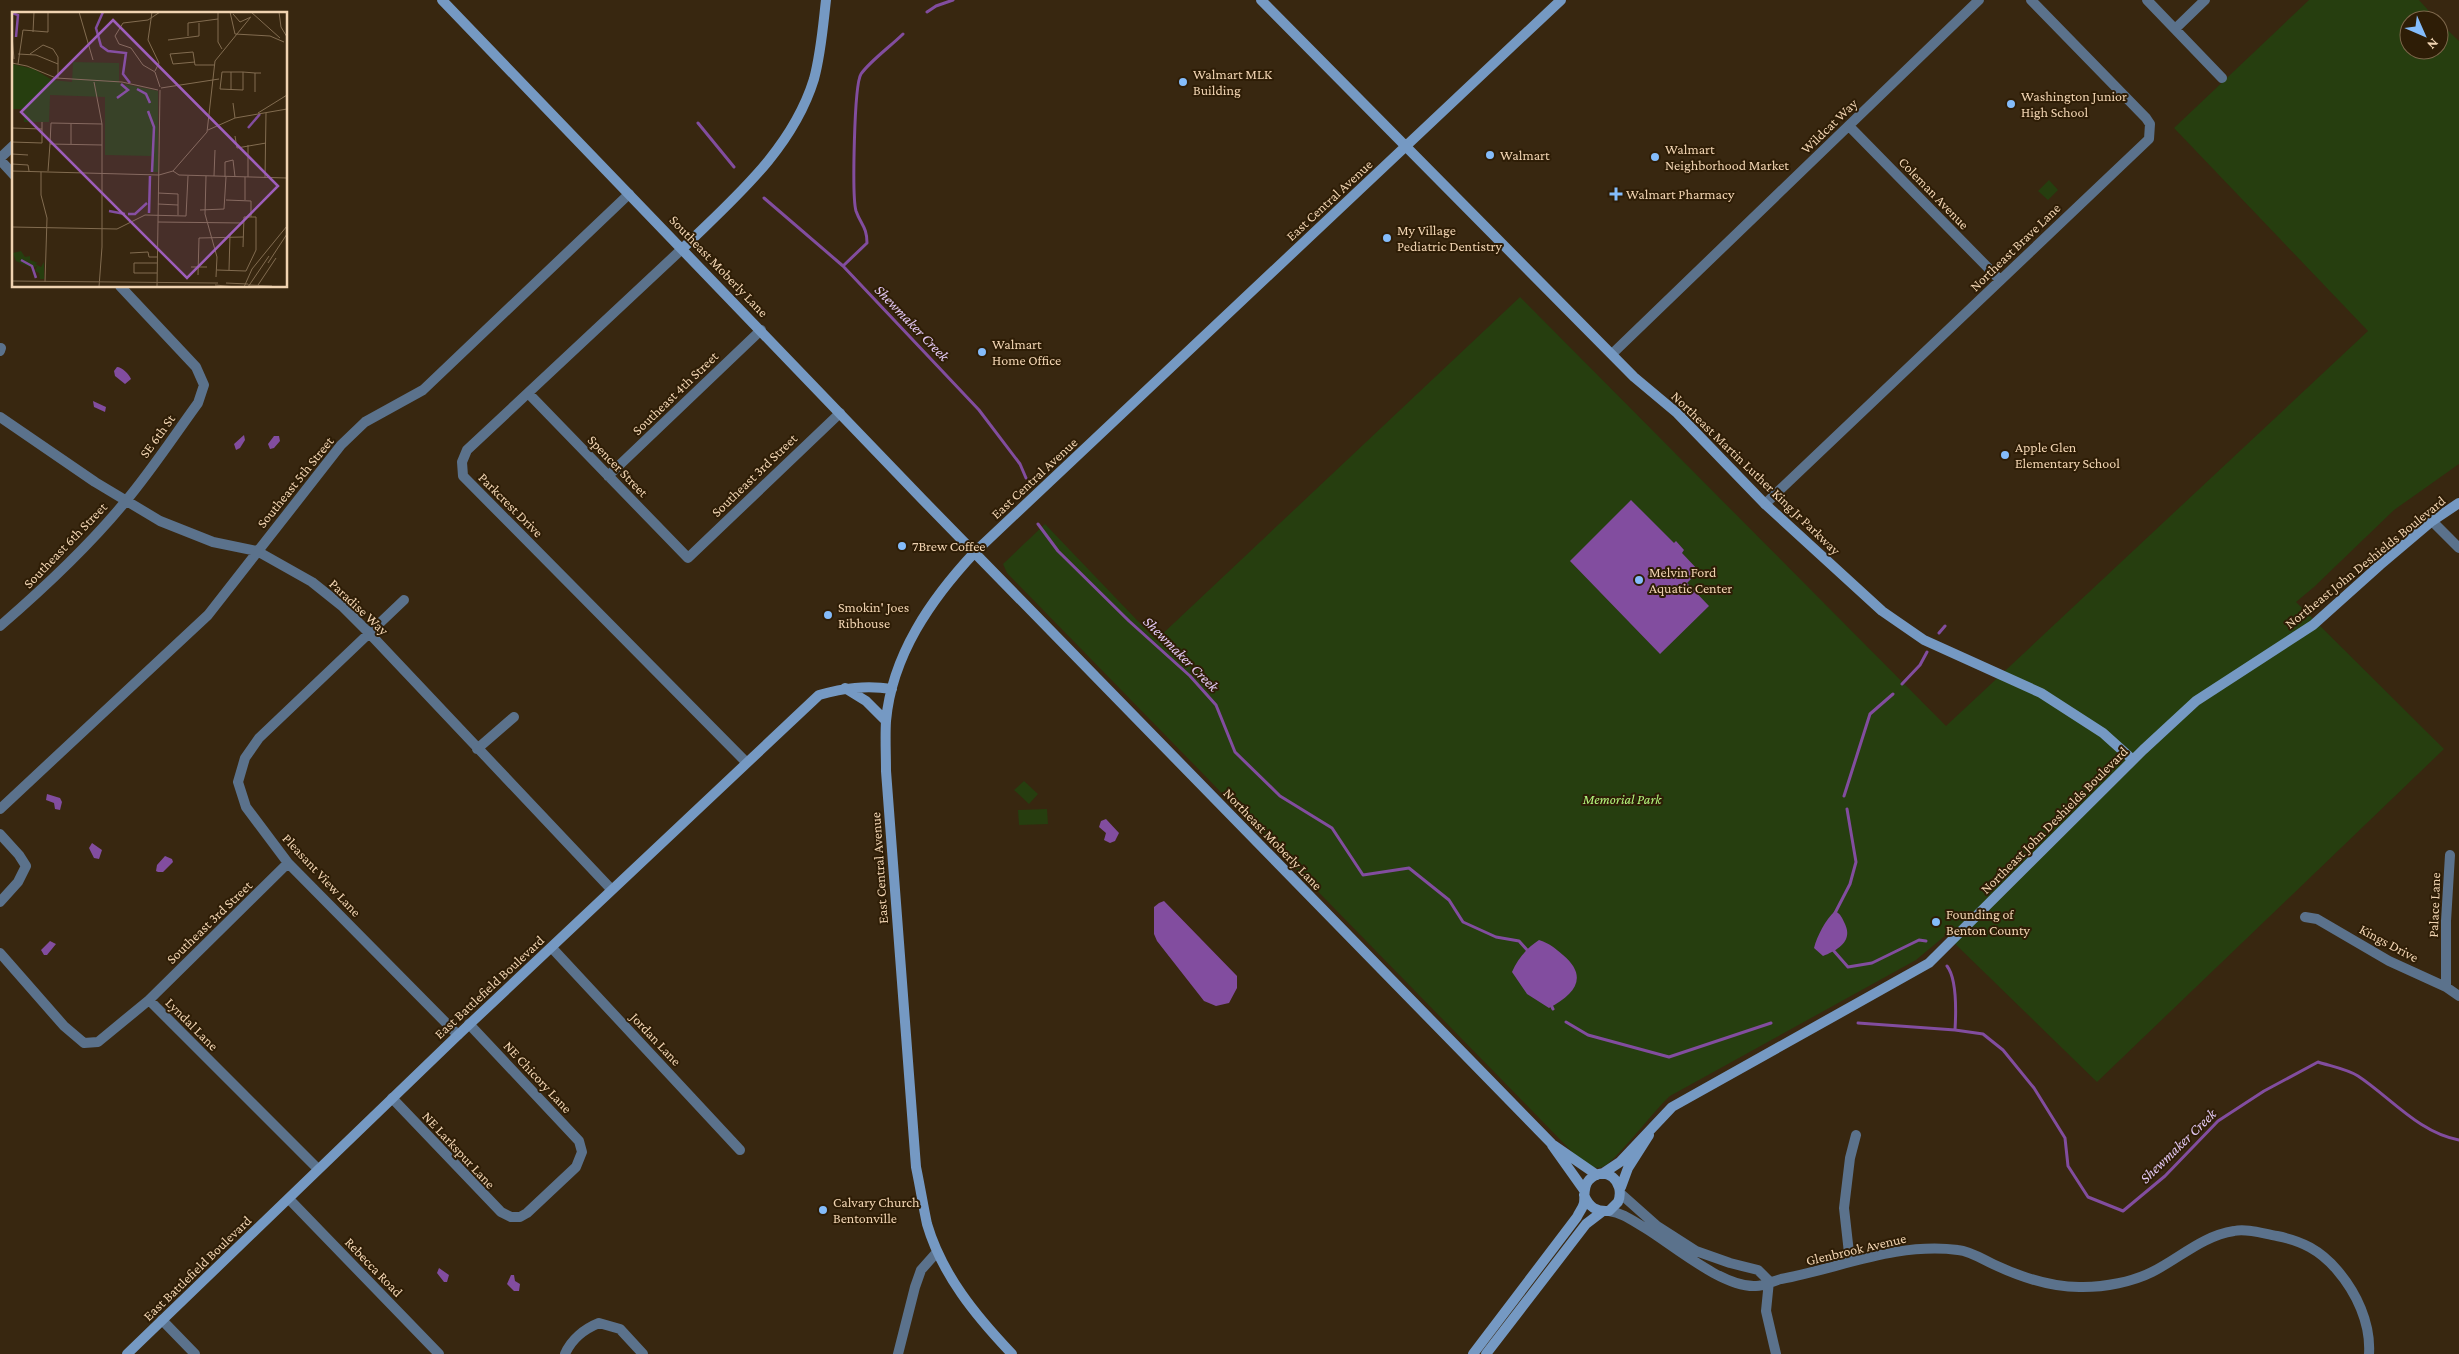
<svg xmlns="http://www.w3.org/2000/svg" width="2459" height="1354" font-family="'Crimson Pro',serif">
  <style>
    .green { fill: #263e0f }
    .water { fill: #824d9f }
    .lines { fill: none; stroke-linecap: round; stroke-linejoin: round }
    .stream { stroke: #824d9f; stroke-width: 3 }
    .street { stroke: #5b728c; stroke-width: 10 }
    .secondary { stroke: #7599c3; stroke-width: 10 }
    .poi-dot { fill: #84bcfb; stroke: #2e1d06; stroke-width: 2 }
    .labels { text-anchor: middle; stroke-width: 4; stroke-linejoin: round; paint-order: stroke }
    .poi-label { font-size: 14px; fill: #f0d3b1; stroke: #2e1d06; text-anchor: start }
    .street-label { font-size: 14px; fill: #f0d3b1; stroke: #2e1d06 }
    .park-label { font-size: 14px; font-style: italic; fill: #b4f67d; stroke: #2e1d06 }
    .water-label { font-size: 15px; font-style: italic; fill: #e2c7f3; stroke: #2e1d06 }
    .inset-river { fill: none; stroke: #824d9f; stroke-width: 2.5 }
    .inset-road { fill: none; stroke: #826c50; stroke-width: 1 }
    .view { fill: #9e5ebb; fill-opacity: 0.15; stroke: #9e5ebb; stroke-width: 2.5 }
    .inset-edge { fill: none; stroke: #f0d3b1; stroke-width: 2.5 }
  </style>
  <rect width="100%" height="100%" fill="#382710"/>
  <!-- green -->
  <path class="green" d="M2309,0H2419L2437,20H2409V50H2439V22L2459,41V464L2394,510L2314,587L2296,602L2444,749L2097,1082L1946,935L1916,960L1670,1096C1655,1109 1613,1165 1602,1167C1594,1169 1589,1166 1583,1163L1007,573L1003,564L1045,524L1156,640L1520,297L1946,726L2368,331L2174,128Z
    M2049,180L2058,190L2048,200L2038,191Z
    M1024,781L1038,794L1029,804L1014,790Z
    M1047,809L1048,824L1019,825L1018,810Z"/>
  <!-- water -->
  <path class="water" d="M117,367C122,367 129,374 131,379L125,384L115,376L114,371Z
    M93,401L106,407L105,412L94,407Z
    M244,435L245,440L240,448L236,450L234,444Z
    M274,436H279L280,441L274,448L270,449L268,444Z
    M1631,500L1674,543L1676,541L1684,550L1682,553L1699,571L1687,583L1709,606L1660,654L1570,561Z
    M47,794L60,798L62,802L60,810L55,809L54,803L46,800Z
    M1106,819L1119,833L1115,841L1110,843L1104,840L1106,833L1099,827L1101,821Z
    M92,843L102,850L99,859L94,858L89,848Z
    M165,856L172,859L173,862L163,872H158L156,871L157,865Z
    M1164,901L1237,976V988L1229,1003L1216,1006L1204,1001L1157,941L1154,934V907L1159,903Z
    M1835,911C1841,914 1842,918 1845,924C1853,941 1838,950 1823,956L1814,948C1817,936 1826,919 1835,911Z
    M1539,940C1549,943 1555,948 1563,955C1589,977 1575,994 1549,1008L1527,994L1512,972C1518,958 1527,948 1539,940Z
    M50,941L56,944L47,955H44L41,950Z
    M439,1268L449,1275L447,1282H444L437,1273Z
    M511,1275H514L515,1281L520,1284L519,1291H514L507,1284Z"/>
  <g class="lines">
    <!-- stream -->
    <path class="stream" d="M927,12L936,6L953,0
      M698,123L734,167
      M764,198L843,266L979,410L1020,464L1026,478
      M843,266L867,243C867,227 861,225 856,211C852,197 854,85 861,74C870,61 891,46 903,34
      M1038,524L1058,551L1129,621L1190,676L1216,705L1235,752L1280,796L1332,828L1363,875L1409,868L1449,900L1463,922L1496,937L1519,941L1528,951
      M1939,633L1945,626
      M1902,684L1920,665L1927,652
      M1844,796L1870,714L1893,694
      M1835,913L1850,884L1856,862L1847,809
      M1833,950L1848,967L1872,963L1919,940L1926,941
      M1947,966C1957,979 1956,1013 1955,1030
      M1550,1003L1553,1009
      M1566,1022L1588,1035L1669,1057L1771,1023
      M1858,1023L1955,1030L1983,1034L2003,1050L2034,1088L2065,1138L2068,1166L2088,1197L2123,1211L2165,1176L2218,1121L2264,1091L2318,1062C2330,1066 2347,1069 2358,1076C2390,1097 2419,1133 2459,1140"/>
    <!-- street -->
    <path class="street" d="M2147,0L2222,78
      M2175,29L2205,0
      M1849,126L2000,280
      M0,158L14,145
      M0,160L14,175
      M683,248L467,450L462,462L463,476L746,762
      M0,351L1,348
      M1612,354L1979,0
      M529,394L688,558L840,413
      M0,417L95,482L160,521L213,542L257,551L312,582L342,606L370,634L611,889
      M608,476L761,330
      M1765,504L2149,139L2150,124L2146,118L2031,0
      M2432,521L2459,548
      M404,600L259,738L245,758L238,782L246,807L288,863L458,1035
      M0,626C44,588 88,547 125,502C151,471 174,436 198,403L204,385L196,367L120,286
      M477,749L514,717
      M0,809L208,615L341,445L365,422L423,390L629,194
      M0,834L19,855L26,866L18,882L0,902
      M2305,917L2317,919L2389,961L2446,987L2459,996
      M552,948L740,1150
      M0,953L64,1026L84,1043L98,1042L149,1000L288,863
      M2446,987V921L2450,855
      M149,1000L318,1169
      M392,1098L501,1212L511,1217H520L527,1213L576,1167L582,1152L579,1141L469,1024
      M1621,1194L1657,1226L1696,1251L1730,1263L1758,1270L1769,1281
      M289,1199L439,1354
      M1609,1211C1623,1213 1633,1221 1645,1228C1673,1245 1723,1288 1756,1286C1764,1286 1773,1281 1781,1279C1840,1268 1897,1242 1958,1250C1970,1251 1984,1260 1995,1265C2023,1278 2052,1288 2083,1287C2105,1287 2132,1282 2152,1272C2180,1258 2202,1236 2234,1231C2247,1228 2264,1234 2277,1236C2302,1241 2320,1250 2337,1270C2356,1292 2371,1323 2369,1354
      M1850,1262L1844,1208L1850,1158L1856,1135
      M1769,1281L1766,1311L1776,1354
      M162,1320L195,1354
      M565,1354C571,1340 584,1329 599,1323L620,1329L643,1354
      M898,1354L915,1287L921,1270L937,1252"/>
    <!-- secondary -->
    <path class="secondary" d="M442,0L923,500L1552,1144L1597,1175
      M1261,0L1634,377L1677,413L1765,504L1882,611L1924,640L2041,693L2103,733L2133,760
      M683,248C734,198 792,150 814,79C821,53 823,26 826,0
      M845,688L866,701L886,721
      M1552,1145L1584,1190
      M1602,1174L1620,1162L1672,1107L1929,963L2143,750L2196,701L2313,625L2380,565L2432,521L2459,503
      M1621,1187L1628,1168L1649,1135
      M127,1354L458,1035L819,695C844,688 866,685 892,689
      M1012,1354C976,1316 942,1275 927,1224C923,1205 920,1186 916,1167L886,771C886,754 885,737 886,721C892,655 931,599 975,552L1561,0
      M1473,1354L1577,1217C1579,1212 1583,1208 1584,1203C1585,1195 1583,1186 1589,1180C1605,1163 1626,1182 1618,1202L1609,1211C1596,1212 1589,1207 1584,1195
      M1486,1354L1586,1224L1603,1211"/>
  </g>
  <!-- markers -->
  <g class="poi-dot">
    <circle cx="1183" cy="82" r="5"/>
    <circle cx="2011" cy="104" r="5"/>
    <circle cx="1490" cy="155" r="5"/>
    <circle cx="1655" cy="157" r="5"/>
    <path d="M1613.5 186.5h5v5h5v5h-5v5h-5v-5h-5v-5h5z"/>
    <circle cx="1387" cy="238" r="5"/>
    <circle cx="982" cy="352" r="5"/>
    <circle cx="2005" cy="455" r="5"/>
    <circle cx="902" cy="546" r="5"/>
    <circle cx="1639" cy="580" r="5"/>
    <circle cx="828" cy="615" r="5"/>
    <circle cx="1936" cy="922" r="5"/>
    <circle cx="823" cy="1210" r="5"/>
  </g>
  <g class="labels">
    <!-- poi labels -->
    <g class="poi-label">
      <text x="1193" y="79">Walmart MLK<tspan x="1193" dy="16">Building</tspan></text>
      <text x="2021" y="101">Washington Junior<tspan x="2021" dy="16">High School</tspan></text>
      <text x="1665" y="154">Walmart<tspan x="1665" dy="16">Neighborhood Market</tspan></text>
      <text x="1500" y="160">Walmart</text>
      <text x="1626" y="199">Walmart Pharmacy</text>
      <text x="1397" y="235">My Village<tspan x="1397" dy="16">Pediatric Dentistry</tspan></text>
      <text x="992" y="349">Walmart<tspan x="992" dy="16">Home Office</tspan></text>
      <text x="2015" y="452">Apple Glen<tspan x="2015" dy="16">Elementary School</tspan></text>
      <text x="912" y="551">7Brew Coffee</text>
      <text x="1649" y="577">Melvin Ford<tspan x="1649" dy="16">Aquatic Center</tspan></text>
      <text x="838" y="612">Smokin' Joes<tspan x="838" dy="16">Ribhouse</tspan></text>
      <text x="1946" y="919">Founding of<tspan x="1946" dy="16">Benton County</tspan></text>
      <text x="833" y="1207">Calvary Church<tspan x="833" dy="16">Bentonville</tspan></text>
    </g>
    <!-- street labels -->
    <g class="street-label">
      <text transform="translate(1829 126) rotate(-44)" y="5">Wildcat Way</text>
      <text transform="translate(1934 193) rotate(46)" y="5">Coleman Avenue</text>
      <text transform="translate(1329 200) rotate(-43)" y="5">East Central Avenue</text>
      <text transform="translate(2015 247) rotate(-44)" y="5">Northeast Brave Lane</text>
      <text transform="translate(719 266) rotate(46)" y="5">Southeast Moberly Lane</text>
      <text transform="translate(675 393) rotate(-44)" y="5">Southeast 4th Street</text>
      <text transform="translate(157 436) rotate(-54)" y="5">SE 6th St</text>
      <text transform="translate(618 466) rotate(46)" y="5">Spencer Street</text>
      <text transform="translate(1756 473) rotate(44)" y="5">Northeast Martin Luther King Jr Parkway</text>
      <text transform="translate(754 475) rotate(-44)" y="5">Southeast 3rd Street</text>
      <text transform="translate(1034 478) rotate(-43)" y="5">East Central Avenue</text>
      <text transform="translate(295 482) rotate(-51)" y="5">Southeast 5th Street</text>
      <text transform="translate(511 505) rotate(45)" y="5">Parkcrest Drive</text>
      <text transform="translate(65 545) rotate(-46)" y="5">Southeast 6th Street</text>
      <text transform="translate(2365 562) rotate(-39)" y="5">Northeast John Deshields Boulevard</text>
      <text transform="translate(359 607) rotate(43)" y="5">Paradise Way</text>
      <text transform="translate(2054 820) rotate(-45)" y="5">Northeast John Deshields Boulevard</text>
      <text transform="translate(1273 839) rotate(46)" y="5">Northeast Moberly Lane</text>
      <text transform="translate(879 868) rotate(-94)" y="5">East Central Avenue</text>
      <text transform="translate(322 875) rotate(47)" y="5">Pleasant View Lane</text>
      <text transform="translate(2434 905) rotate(-88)" y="5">Palace Lane</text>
      <text transform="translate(209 922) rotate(-44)" y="5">Southeast 3rd Street</text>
      <text transform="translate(2389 943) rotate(28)" y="5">Kings Drive</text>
      <text transform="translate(489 987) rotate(-43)" y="5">East Battlefield Boulevard</text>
      <text transform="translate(192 1024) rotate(45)" y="5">Lyndal Lane</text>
      <text transform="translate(656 1039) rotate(47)" y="5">Jordan Lane</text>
      <text transform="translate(538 1077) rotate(47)" y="5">NE Chicory Lane</text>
      <text transform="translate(459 1150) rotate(47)" y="5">NE Larkspur Lane</text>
      <text transform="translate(1856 1249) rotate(-13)" y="5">Glenbrook Avenue</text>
      <text transform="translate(374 1267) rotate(46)" y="5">Rebecca Road</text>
      <text transform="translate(197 1268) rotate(-44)" y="5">East Battlefield Boulevard</text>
    </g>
    <!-- park labels -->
    <g class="park-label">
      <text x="1622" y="804">Memorial Park</text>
    </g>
    <!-- water labels -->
    <g class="water-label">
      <text transform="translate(912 323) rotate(46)" y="5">Shewmaker Creek</text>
      <text transform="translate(1181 654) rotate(45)" y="5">Shewmaker Creek</text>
      <text transform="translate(2178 1146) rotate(-44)" y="5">Shewmaker Creek</text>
    </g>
  </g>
  <!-- overview -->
  <g transform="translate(12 12)">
    <rect width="275" height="275" fill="#382710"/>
    <path d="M61,50L107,51V71L146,79V160H140V144L93,143V85L38,83L37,110H12V97H0V52L22,57L40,68L60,70ZM9,239L13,245L18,244V248L26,251L23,252L29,255L32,250V267H28L27,261L23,259L25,254L20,256L4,249L1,241Z" fill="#263e0f"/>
    <path class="inset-river" d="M91,0L84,16L89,34L96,39L114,41L111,62L118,71M0,1L6,3L4,25M125,77L134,82L138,91M105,86L116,78L109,72M136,99L142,115L140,160M236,116L248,102M97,199L113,202M137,201L138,164M116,202H123L135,191M9,248L20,254L24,266"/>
    <path class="inset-road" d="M67,0L81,48M140,0L136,28L147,51L143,59M148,0L136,8L111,11L103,24L107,32L119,36L131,53L143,60L148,75M206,0V30L210,37M218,0L223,22L258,24L272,30M239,0L268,26M267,0L269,15L275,25M221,2L228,10L239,5M21,20L22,0M0,23L2,47M176,24V11L206,7M156,28L187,24V11M6,42L24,43L46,52M18,42L31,33L41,37L46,45V66M183,50L161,52L158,42L181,40L183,53H202M0,51L15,54L44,66L110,70L146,78M6,52L11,18L36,20V0M231,60V78L208,77L210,60H231L243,61H249M82,70L90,112V235L87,275M149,76L207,67M219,78V60M243,80V61M221,91L223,106M246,101L275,83M0,116L30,117M196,118L223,106L275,97M223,124L225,136L254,131M0,130L30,131V110M38,132L39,111L90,112M59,132V112M236,133V165M0,142L16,143M0,152L16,153L17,159M0,159L147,163L161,159L195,120L203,49L238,6M36,159L38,132L90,133M161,159L167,163L275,166M29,160V183L35,206L33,270M194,164L193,202L205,245L204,265M202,164L203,138M213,165V150L221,148L223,165M253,166L254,101M146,181L166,182V203M214,188L239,189V205M233,188V165M146,192L166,193M188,198L212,197L214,165M146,210L231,211M0,215L105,217L133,203L174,204L176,164M118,241L136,240L137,245H145M145,251H122V261H145M256,251L275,222M179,255H195M205,258L234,259L244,238V205H232L231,235M217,258L218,223M186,263L187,226L231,225M0,269L206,271M214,271L236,272M203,273L225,275M236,273L260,274M246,273L264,246M145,275L148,78M232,275L240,257L275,214M236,275L257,244"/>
    <path class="view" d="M101,8L266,174L175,266L9,100Z"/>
    <rect width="275" height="275" class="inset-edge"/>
  </g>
  <!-- north arrow -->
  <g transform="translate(2424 35) rotate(135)"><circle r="24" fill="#2e1d06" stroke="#7c664a"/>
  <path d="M0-4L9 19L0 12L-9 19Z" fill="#84bcfb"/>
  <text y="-8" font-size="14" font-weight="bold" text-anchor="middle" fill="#f0d3b1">N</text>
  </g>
</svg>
